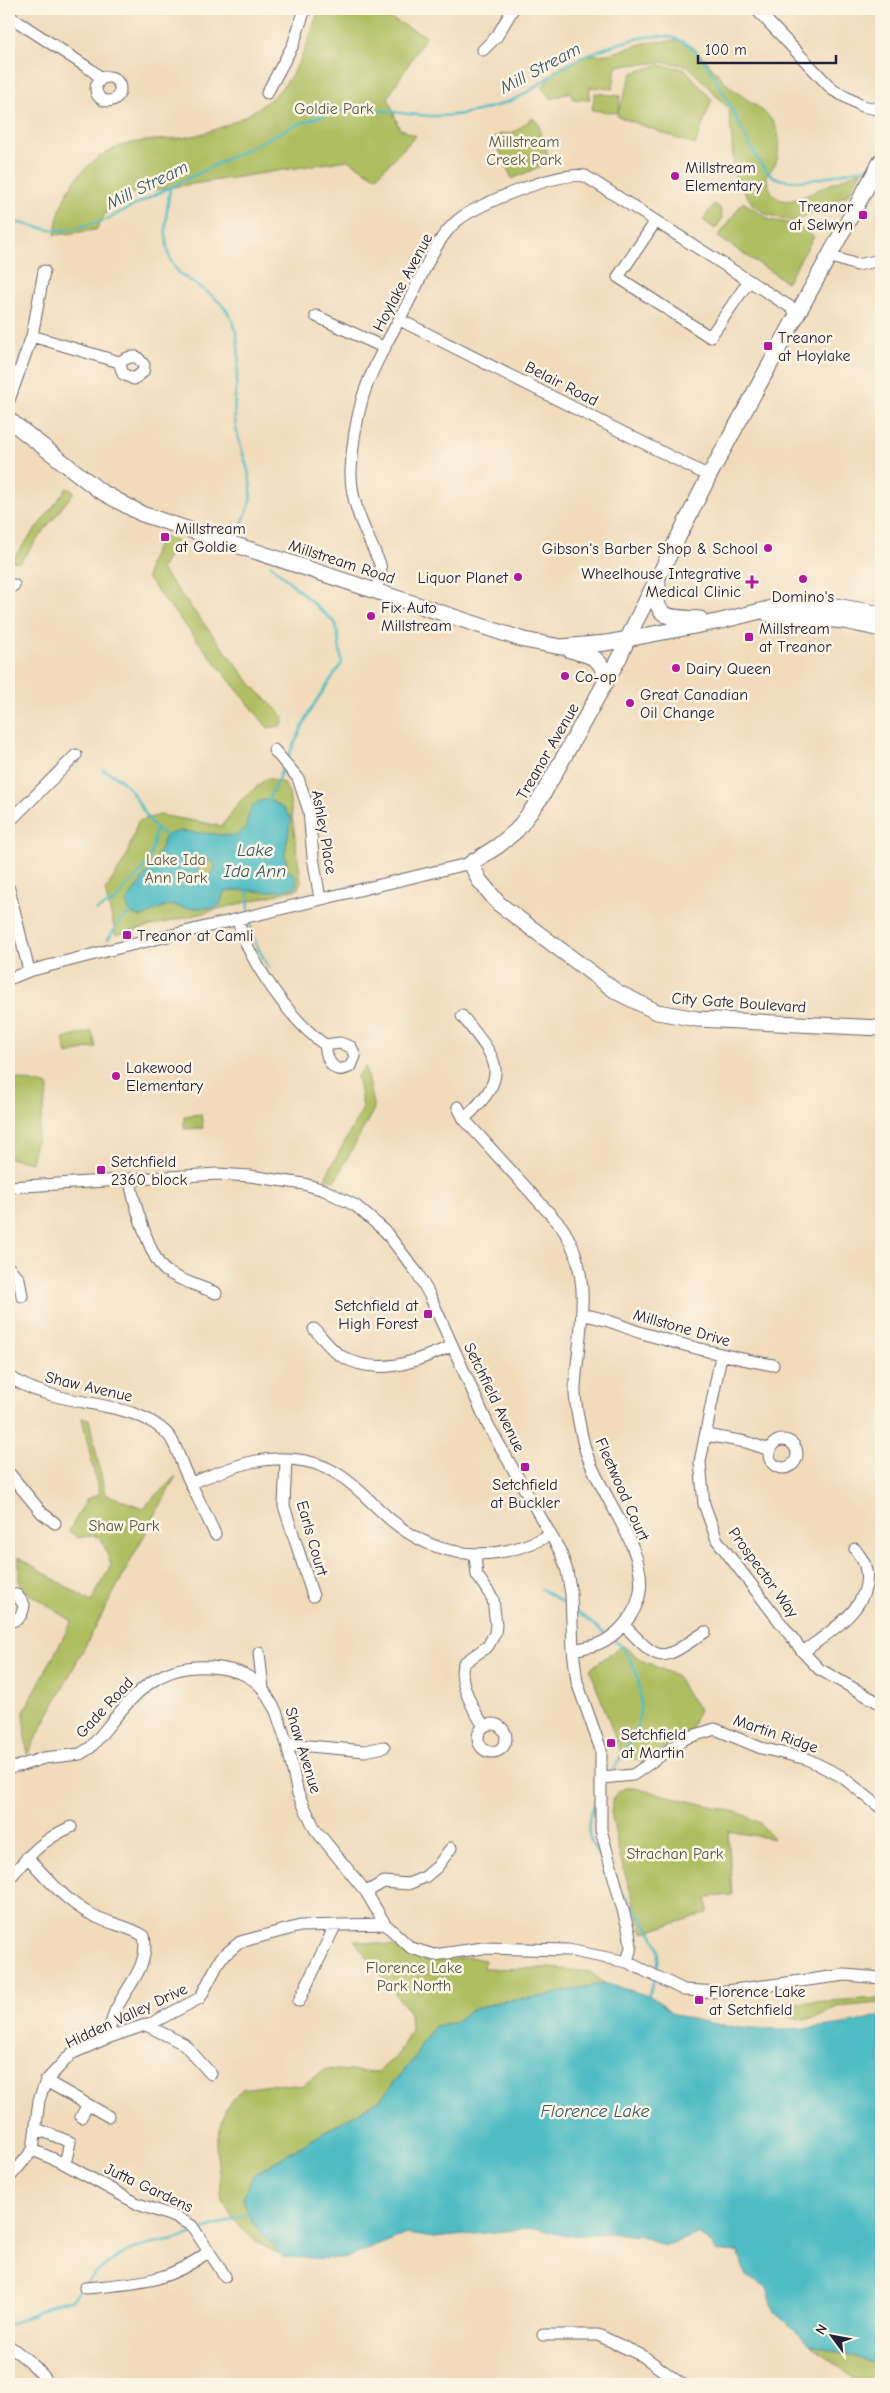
<svg xmlns="http://www.w3.org/2000/svg" width="890" height="2393" font-family="'Comic Neue',sans-serif">
  <style>
    .green { fill: #aebe61; stroke: #68704e }
    .water { fill: #4dbcc3; stroke: #386f7f; fill-rule: evenodd }
    .lines { fill: none; stroke-linecap: round; stroke-linejoin: round }
    .stream { stroke: #4dbcc3; stroke-width: 2.5 }
    .street-casing { stroke: #6a6368; stroke-width: 13 }
    .secondary-casing { stroke: #6a6368; stroke-width: 17 }
    .street { stroke: #fff; stroke-width: 11 }
    .secondary { stroke: #fff; stroke-width: 15 }
    .poi-dot { fill: #b5179e; stroke: #fcf5e5; stroke-width: 2 }
    .labels { text-anchor: middle; stroke-width: 5; stroke-linejoin: round; paint-order: stroke }
    .park-label { font-size: 16px; fill: #535948; stroke: #fcf5e5 }
    .poi-label { font-size: 16px; fill: #22223b; stroke: #fcf5e5; text-anchor: start }
    .street-label { font-size: 16px; fill: #22223b; stroke: #fcf5e5 }
    .water-label { font-size: 18px; font-style: italic; fill: #31586b; stroke: #fcf5e5 }
  </style>
  <rect width="100%" height="100%" fill="#fcf5e5"/>
  <filter id="ink" filterUnits="userSpaceOnUse"><feTurbulence type="fractalNoise" baseFrequency=".02" numOctaves="2"/><feDisplacementMap in="SourceGraphic" scale="10" xChannelSelector="R" yChannelSelector="G"/><feConvolveMatrix kernelMatrix="1 2 1 2 8 2 1 2 1" color-interpolation-filters="sRGB"/></filter>
  <filter id="wash" filterUnits="userSpaceOnUse"><feTurbulence type="fractalNoise" baseFrequency=".0096" numOctaves="4" result="noise"/><feDisplacementMap in="SourceGraphic" scale="20" xChannelSelector="R" yChannelSelector="G"/><feGaussianBlur stdDeviation="1.12" result="paint"/><feColorMatrix in="noise" values="0 0 0 0 0 0 0 0 0 0 0 0 0 0 0 0 0 1.4 0 .05"/><feComposite in="paint" operator="in"/></filter>
  <g filter="url(#wash)">
    <rect width="100%" height="100%" fill="#f1dbbb"/>
    <!-- green -->
    <path class="green" d="M319,9H371L426,36L388,97L399,128L416,136L376,177L348,160L115,196L96,230L55,235C59,189 90,150 137,142C156,139 174,140 193,136C223,129 255,114 277,93C300,70 309,39 319,9Z
      M680,40C703,51 710,67 727,84C748,104 781,113 779,145C778,159 777,165 766,175C773,214 797,200 822,188C835,182 849,176 862,170L849,194L811,213L792,221L766,214L753,205L735,178L729,109L688,66L666,62L616,66L613,89L590,87L589,100L573,99L569,90L568,93L552,99L542,88L555,70L578,59L590,55L610,54L644,43Z
      M659,65L685,69L712,100L695,145L617,116L618,113L592,110L595,93L620,96L618,112L632,73Z
      M533,118L538,123L550,162L512,179L494,138C501,132 506,135 513,132C518,131 526,122 533,118Z
      M743,202L770,220L794,224L814,237L787,282L718,237Z
      M714,204L720,208L722,219L715,229L703,220Z
      M67,488L74,492L20,562L11,561Z
      M162,536L177,540L161,569L252,685L284,717L282,726L268,728L147,578L149,563Z
      M267,778L284,783L289,794L301,881L298,889L116,935L105,891L126,858L138,821L160,815L222,826L239,802Z
      M92,1031L96,1047L67,1054L63,1039Z
      M365,1066L374,1109L335,1181L325,1178L363,1108L357,1076Z
      M9,1077L49,1086L31,1163L9,1158Z
      M201,1114L203,1128L184,1129V1116Z
      M82,1418L89,1419L105,1494L143,1508L176,1476L27,1755L24,1711L72,1621L24,1590L19,1581V1557L91,1602L111,1565L102,1540L93,1535L78,1538L69,1531L87,1499L99,1494Z
      M622,1645L641,1660L677,1676L684,1690L699,1709L689,1732L643,1762L629,1758L620,1751L590,1669Z
      M626,1788H634L740,1813L760,1823L774,1839L728,1831L732,1895L707,1897V1913L643,1933L620,1857L611,1812L613,1799L618,1792Z
      M354,1940L443,1954V1961L469,1957L485,1960L484,1969L550,1968L590,1972L604,1983L545,1996L499,2002L471,2010L453,2023L435,2026L425,2039L414,2059L380,2099L253,2175L243,2199L252,2222L281,2255L259,2244L234,2220L222,2200L216,2145L226,2108L242,2089L278,2084L302,2086L325,2069L377,2073L399,2053L411,2030L410,2013Z
      M881,1998V2003L837,2007L817,2017L804,2020L775,2012L774,2004Z
      M810,2344L881,2365V2384H861Z"/>
    <!-- water -->
    <path class="water" d="M269,799L284,809L291,818L285,854L287,869L297,877L296,886C273,897 247,887 224,892L220,905L214,908H183L175,905L165,906L142,917L130,913L126,902L155,862L166,835L180,831L236,836L246,828C248,812 251,801 269,799ZM205,859L214,863C216,870 213,874 207,878L202,877L196,867L199,862Z
      M604,1983C620,1988 640,1992 655,1999C663,2003 668,2012 677,2015C734,2033 825,2034 881,2015V2365L810,2344L775,2313L767,2288L746,2276L738,2252L717,2253L710,2242L698,2234L664,2246L641,2236L610,2233L566,2236L535,2228L434,2238L406,2234L344,2259L283,2257L252,2222L243,2199L253,2175L380,2099L414,2059L425,2039L434,2026L453,2023L471,2010L499,2002L545,1996Z"/>
    <g class="lines">
      <!-- stream -->
      <path class="stream" d="M170,189C166,213 159,258 182,275C200,289 218,295 230,316C249,353 229,391 236,428C240,449 252,474 251,494C250,511 241,525 233,539
        M9,222C25,222 40,230 56,230C72,230 87,225 103,221L293,126C309,121 324,114 340,111C374,105 408,117 442,116C466,115 493,108 515,99C531,92 545,79 559,70C585,54 648,27 677,39C726,59 745,169 779,179C806,187 845,170 872,167
        M270,564L336,624L342,663L311,709L287,759
        M103,770C111,773 120,778 126,785C140,799 148,828 166,835
        M269,799L284,766
        M248,891L249,914
        M96,911C102,906 110,905 116,900C121,896 123,889 128,885C135,878 144,871 148,861C154,850 152,839 157,828
        M250,919C251,938 260,952 269,968
        M108,939L121,920L130,913
        M541,1589L567,1605
        M576,1611L607,1635
        M611,1774C619,1759 630,1745 636,1730C646,1700 639,1659 614,1640
        M596,1801C580,1831 592,1845 607,1871
        M623,1894C634,1909 661,1937 659,1956C659,1961 657,1967 655,1972
        M648,1997L654,1980
        M201,2231L249,2214
        M85,2284C97,2271 113,2258 129,2251C150,2242 173,2243 193,2234
        M9,2325L60,2301L71,2300L82,2288"/>
    </g>
  </g>
  <g filter="url(#ink)">
    <g class="lines">
      <defs>
        <path id="street" d="M756,9L833,90L862,106L881,110
          M9,16L90,69L101,78
          M483,50L497,36L513,9
          M96 89a12 12 0 1 1 24 0a12 12 0 1 1-24 0Z
          M267,93L293,45L305,9
          M656,221L618,277L710,337L749,281
          M829,256L857,265L881,260
          M316,316L385,348
          M400,320L709,476
          M32,336L119,362
          M130,357H137L144,365L143,372L134,379L123,374L119,362Z
          M9,400L32,336L44,271
          M9,589L14,585
          M376,590L381,572L380,564C367,534 350,504 351,471C352,445 356,421 363,396C374,362 395,329 411,297C424,272 436,238 458,220C479,203 559,171 585,176L798,312
          M274,750L298,778L309,811L313,857L320,899
          M9,822L76,755
          M9,889L29,971
          M238,920C247,959 292,1022 325,1045L340,1043L351,1047L355,1056L351,1066C333,1076 327,1061 325,1045
          M9,979L29,971L110,950L471,863
          M462,1016C499,1062 512,1074 464,1119
          M458,1107L464,1119L561,1226C596,1276 578,1333 575,1388C574,1401 582,1439 586,1452C599,1493 647,1549 640,1592C637,1613 618,1636 598,1644C590,1647 581,1648 573,1650
          M130,1179C132,1197 151,1261 166,1271C180,1281 200,1286 216,1293
          M9,1187L217,1174L250,1176L304,1184L324,1190L356,1206L385,1231L418,1274L430,1296L488,1425L561,1553L567,1571L571,1594L573,1650L577,1682L601,1750V1830L629,1932L631,1947L627,1962
          M9,1268L19,1279L22,1296
          M583,1315C604,1317 623,1327 642,1333C686,1346 728,1357 773,1365
          M314,1329C322,1337 331,1350 341,1356C379,1378 416,1361 452,1346
          M721,1356L700,1462L704,1504L717,1540L803,1652L819,1669L881,1704
          M9,1376C54,1410 137,1396 170,1437C176,1446 180,1459 184,1469C194,1491 205,1512 215,1534
          M706,1435L746,1442L770,1450
          M769 1454a14 14 0 1 1 28 0a14 14 0 1 1-28 0Z
          M286,1460L284,1506L313,1596
          M9,1473L42,1513L55,1523
          M191,1483C231,1468 260,1453 305,1461C343,1468 364,1497 391,1520C440,1561 495,1563 550,1535
          M475,1555L477,1575L493,1599L496,1625L495,1633L488,1646L464,1663C456,1679 475,1713 484,1726
          M9,1594L17,1595L24,1605C23,1614 19,1621 9,1621
          M624,1625C662,1665 659,1662 705,1632
          M803,1652C829,1632 876,1606 865,1566C864,1560 858,1554 855,1549
          M259,1653L263,1689L276,1711L287,1744L298,1794L315,1829L366,1892L385,1924
          M478 1738a14 14 0 1 1 28 0a14 14 0 1 1-28 0Z
          M287,1744L365,1751L384,1747
          M19,1766L44,1758L80,1754L90,1748C129,1703 152,1658 220,1668C238,1671 251,1675 263,1689
          M9,1768L14,1767
          M602,1778L633,1775L686,1738L715,1729L761,1748L807,1759L841,1776L881,1808
          M27,1857C50,1881 70,1907 101,1919C116,1925 130,1927 144,1936C150,1966 127,1986 115,2011C112,2020 109,2029 107,2038
          M9,1879C28,1856 43,1839 71,1827
          M366,1892L384,1882L408,1884L425,1877L437,1867L451,1848
          M299,2001L335,1926
          M146,2025L184,2044L211,2074
          M46,2081L108,2116
          M81,2117L87,2106
          M37,2129L70,2142L65,2164
          M33,2150L65,2164L138,2204L178,2218L192,2226L225,2276
          M9,2178L33,2150L39,2100L46,2081L71,2054L107,2038L154,2022L200,1998L221,1958L240,1942L300,1926L385,1924L411,1948L434,1955L483,1948L568,1950L627,1962L684,1990L719,1992L845,1975L881,1978
          M85,2288C135,2283 166,2284 208,2252
          M543,2335H598L643,2356L681,2384
          M9,2346C24,2357 39,2368 49,2384"/>
        <path id="secondary" d="M881,161L709,476L635,623L620,656L542,796L517,830L498,846L471,863L479,880L499,904L617,992L657,1012L697,1019L881,1028
          M9,420L100,491L142,514L524,640L561,647L606,643L721,621L788,604L830,605L881,614
          M658,584C652,621 670,617 700,619
          M768,614L844,621L881,629
          M570,650C592,656 603,657 606,682"/>
      </defs>
      <!-- street casing -->
      <use href="#street" class="street-casing"/>
      <!-- secondary casing -->
      <use href="#secondary" class="secondary-casing"/>
      <!-- street -->
      <use href="#street" class="street"/>
      <!-- secondary -->
      <use href="#secondary" class="secondary"/>
    </g>
  </g>
  <!-- markers -->
  <g class="poi-dot">
    <circle cx="675" cy="176" r="5"/>
    <rect x="858" y="210" width="10" height="10" rx="2.5"/>
    <rect x="763" y="341" width="10" height="10" rx="2.5"/>
    <rect x="160" y="532" width="10" height="10" rx="2.5"/>
    <circle cx="768" cy="548" r="5"/>
    <circle cx="518" cy="577" r="5"/>
    <circle cx="803" cy="579" r="5"/>
    <path d="M749.5 574.5h5v5h5v5h-5v5h-5v-5h-5v-5h5z"/>
    <circle cx="371" cy="616" r="5"/>
    <rect x="744" y="632" width="10" height="10" rx="2.5"/>
    <circle cx="676" cy="668" r="5"/>
    <circle cx="565" cy="676" r="5"/>
    <circle cx="630" cy="703" r="5"/>
    <rect x="122" y="930" width="10" height="10" rx="2.5"/>
    <circle cx="116" cy="1076" r="5"/>
    <rect x="96" y="1165" width="10" height="10" rx="2.5"/>
    <rect x="423" y="1309" width="10" height="10" rx="2.5"/>
    <rect x="520" y="1462" width="10" height="10" rx="2.5"/>
    <rect x="606" y="1738" width="10" height="10" rx="2.5"/>
    <rect x="694" y="1995" width="10" height="10" rx="2.5"/>
  </g>
  <g class="labels">
    <!-- park labels -->
    <g class="park-label">
      <text x="334" y="114">Goldie Park</text>
      <text x="524" y="147">Millstream<tspan x="524" dy="18">Creek Park</tspan></text>
      <text x="176" y="865">Lake Ida<tspan x="176" dy="18">Ann Park</tspan></text>
      <text x="124" y="1531">Shaw Park</text>
      <text x="675" y="1859">Strachan Park</text>
      <text x="414" y="1973">Florence Lake<tspan x="414" dy="18">Park North</tspan></text>
    </g>
    <!-- poi labels -->
    <g class="poi-label">
      <text x="685" y="173">Millstream<tspan x="685" dy="18">Elementary</tspan></text>
      <text x="853" y="212" text-anchor="end">Treanor<tspan x="853" dy="18">at Selwyn</tspan></text>
      <text x="778" y="343">Treanor<tspan x="778" dy="18">at Hoylake</tspan></text>
      <text x="175" y="534">Millstream<tspan x="175" dy="18">at Goldie</tspan></text>
      <text x="758" y="554" text-anchor="end">Gibson's Barber Shop &amp; School</text>
      <text x="741" y="579" text-anchor="end">Wheelhouse Integrative<tspan x="741" dy="18">Medical Clinic</tspan></text>
      <text x="508" y="583" text-anchor="end">Liquor Planet</text>
      <text x="803" y="602" text-anchor="middle">Domino's</text>
      <text x="381" y="613">Fix Auto<tspan x="381" dy="18">Millstream</tspan></text>
      <text x="759" y="634">Millstream<tspan x="759" dy="18">at Treanor</tspan></text>
      <text x="686" y="674">Dairy Queen</text>
      <text x="575" y="682">Co-op</text>
      <text x="640" y="700">Great Canadian<tspan x="640" dy="18">Oil Change</tspan></text>
      <text x="137" y="941">Treanor at Camli</text>
      <text x="126" y="1073">Lakewood<tspan x="126" dy="18">Elementary</tspan></text>
      <text x="111" y="1167">Setchfield<tspan x="111" dy="18">2360 block</tspan></text>
      <text x="418" y="1311" text-anchor="end">Setchfield at<tspan x="418" dy="18">High Forest</tspan></text>
      <text x="525" y="1490" text-anchor="middle">Setchfield<tspan x="525" dy="18">at Buckler</tspan></text>
      <text x="621" y="1740">Setchfield<tspan x="621" dy="18">at Martin</tspan></text>
      <text x="709" y="1997">Florence Lake<tspan x="709" dy="18">at Setchfield</tspan></text>
    </g>
    <!-- street labels -->
    <g class="street-label">
      <text transform="translate(402 282) rotate(-62)" y="6">Hoylake Avenue</text>
      <text transform="translate(562 383) rotate(27)" y="6">Belair Road</text>
      <text transform="translate(342 561) rotate(18)" y="6">Millstream Road</text>
      <text transform="translate(547 751) rotate(-60)" y="6">Treanor Avenue</text>
      <text transform="translate(325 832) rotate(80)" y="6">Ashley Place</text>
      <text transform="translate(739 1002) rotate(4)" y="6">City Gate Boulevard</text>
      <text transform="translate(682 1327) rotate(16)" y="6">Millstone Drive</text>
      <text transform="translate(89 1386) rotate(13)" y="6">Shaw Avenue</text>
      <text transform="translate(495 1397) rotate(64)" y="6">Setchfield Avenue</text>
      <text transform="translate(623 1489) rotate(66)" y="6">Fleetwood Court</text>
      <text transform="translate(313 1538) rotate(74)" y="6">Earls Court</text>
      <text transform="translate(764 1572) rotate(54)" y="6">Prospector Way</text>
      <text transform="translate(104 1707) rotate(-47)" y="6">Gade Road</text>
      <text transform="translate(776 1733) rotate(19)" y="6">Martin Ridge</text>
      <text transform="translate(304 1750) rotate(73)" y="6">Shaw Avenue</text>
      <text transform="translate(126 2015) rotate(-25)" y="6">Hidden Valley Drive</text>
      <text transform="translate(149 2187) rotate(25)" y="6">Jutta Gardens</text>
    </g>
    <!-- water labels -->
    <g class="water-label">
      <text transform="translate(540 68) rotate(-28)" y="6">Mill Stream</text>
      <text transform="translate(147 185) rotate(-26)" y="6">Mill Stream</text>
      <text x="255" y="856">Lake<tspan x="255" dy="21">Ida Ann</tspan></text>
      <text x="595" y="2117">Florence Lake</text>
    </g>
  </g>
  <!-- margin -->
  <rect width="890" height="2393" fill="none" stroke="#fcf5e5" stroke-width="30"/>
  <!-- north arrow -->
  <g transform="translate(832 2336) rotate(302)" stroke="#fcf5e5" stroke-width="4" paint-order="stroke">
  <path d="M0-4L9 19L0 12L-9 19Z" fill="#22223b"/>
  <text y="-8" font-size="14" font-weight="bold" text-anchor="middle" fill="#22223b">N</text>
  </g>
  <!-- scale -->
  <path d="M698 55v8h138v-8" fill="none" stroke="#22223b" stroke-width="2.5"/>
  <text x="705" y="55" font-size="15" fill="#22223b" stroke="#fcf5e5" stroke-width="4" paint-order="stroke">100 m</text>
</svg>
